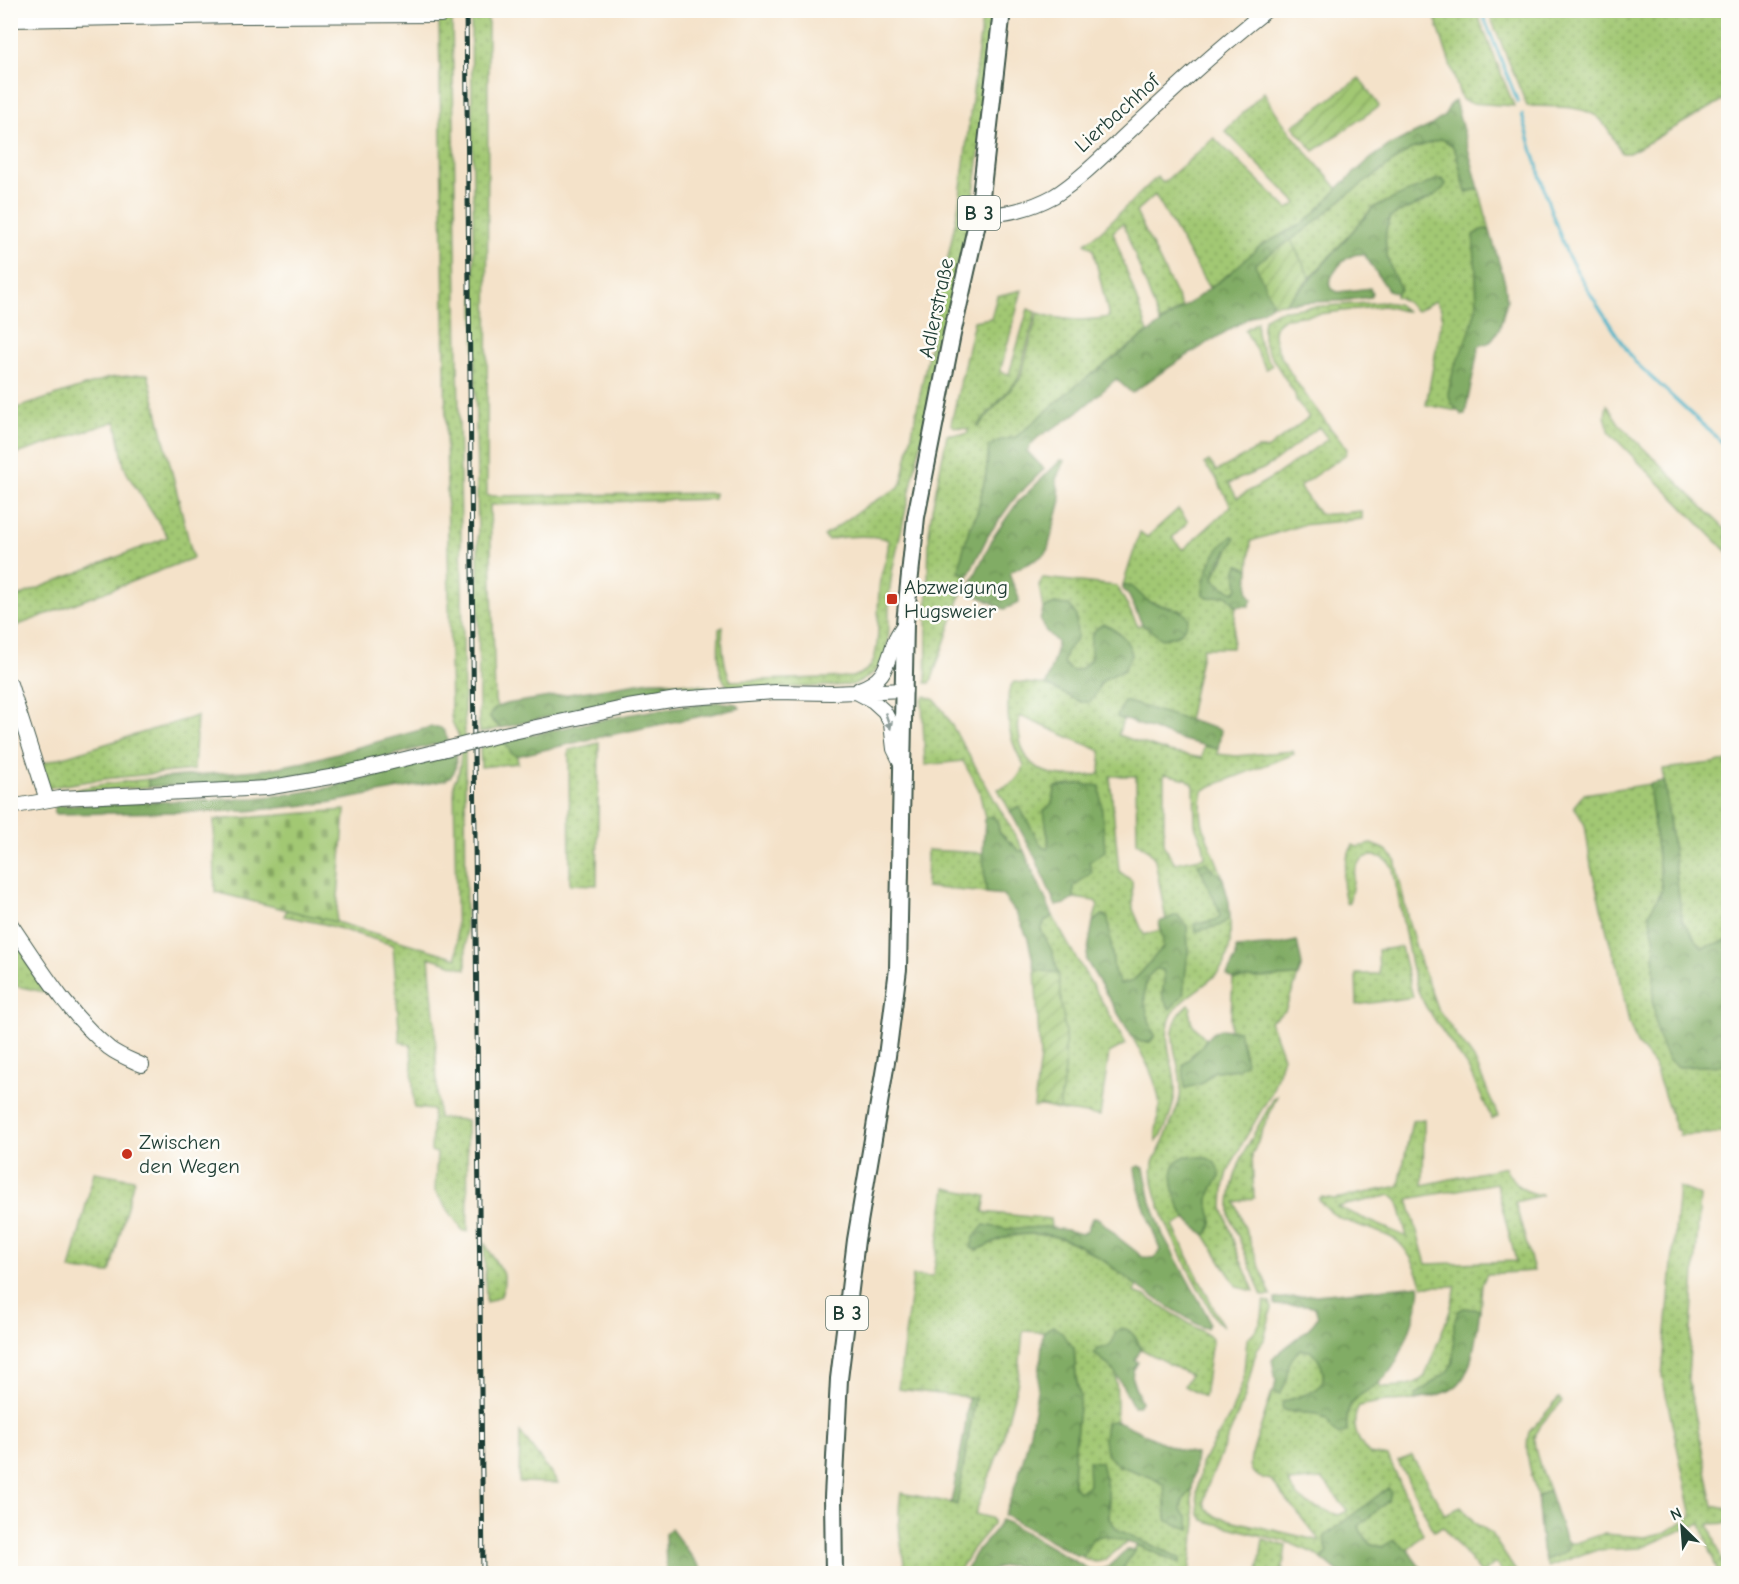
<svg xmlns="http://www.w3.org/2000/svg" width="1739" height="1584" font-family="'Comic Neue',sans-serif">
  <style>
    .grass { fill: url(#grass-dots); stroke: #608254; stroke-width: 1.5; fill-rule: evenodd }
    .forest { fill: url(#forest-crowns); stroke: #50744c; stroke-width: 1.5 }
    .cemetery { fill: url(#cemetery-stones); stroke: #608254; stroke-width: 1.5 }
    .garden { fill: url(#garden-furrows); stroke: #608254; stroke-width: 1.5 }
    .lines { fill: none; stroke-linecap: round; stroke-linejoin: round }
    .stream { stroke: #49b2c8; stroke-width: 3 }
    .minor-casing { stroke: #3f564a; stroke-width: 16 }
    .major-casing { stroke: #3f564a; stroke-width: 20 }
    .minor { stroke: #fff; stroke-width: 14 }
    .major { stroke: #fff; stroke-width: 16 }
    .rail-casing { stroke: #1f3d34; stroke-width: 5 }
    .rail { stroke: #fdfcf7; stroke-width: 3; stroke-dasharray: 9; stroke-linecap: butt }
    .minor-bridge-casing { stroke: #3f564a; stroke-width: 16; stroke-linecap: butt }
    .minor-bridge { stroke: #fff; stroke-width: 14 }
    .oneway { fill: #8f9e9a }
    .poi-dot { fill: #c8321e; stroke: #fdfcf7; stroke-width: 2 }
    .labels { text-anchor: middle; stroke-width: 5; stroke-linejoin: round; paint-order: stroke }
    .shield { fill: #fdfcf7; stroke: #62766e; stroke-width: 1.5 }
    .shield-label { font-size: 20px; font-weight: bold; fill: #1f3d34 }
    .street-label { font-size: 21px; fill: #1f3d34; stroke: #fdfcf7 }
    .poi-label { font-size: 21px; fill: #1f3d34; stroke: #fdfcf7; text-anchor: start }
  </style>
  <defs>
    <pattern id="grass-dots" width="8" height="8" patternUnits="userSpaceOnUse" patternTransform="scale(1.5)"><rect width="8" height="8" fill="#a2c873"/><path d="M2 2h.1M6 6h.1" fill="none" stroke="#83a45f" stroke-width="1.8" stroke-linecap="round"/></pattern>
    <pattern id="forest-crowns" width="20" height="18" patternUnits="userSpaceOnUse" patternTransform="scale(1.5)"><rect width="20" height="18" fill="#81ac65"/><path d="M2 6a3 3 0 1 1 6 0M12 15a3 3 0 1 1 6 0" fill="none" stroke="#698d54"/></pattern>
    <pattern id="cemetery-stones" width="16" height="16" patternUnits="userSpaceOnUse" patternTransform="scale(1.5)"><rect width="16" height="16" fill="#a2c873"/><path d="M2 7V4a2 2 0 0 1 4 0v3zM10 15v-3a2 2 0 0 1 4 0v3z" fill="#83a45f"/></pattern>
    <pattern id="garden-furrows" width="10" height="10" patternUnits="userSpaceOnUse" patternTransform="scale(1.5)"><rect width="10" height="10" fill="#a2c873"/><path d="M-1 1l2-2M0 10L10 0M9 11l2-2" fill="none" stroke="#83a45f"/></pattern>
  </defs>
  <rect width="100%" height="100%" fill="#fdfcf7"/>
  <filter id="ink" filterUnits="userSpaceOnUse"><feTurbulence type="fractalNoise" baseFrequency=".0167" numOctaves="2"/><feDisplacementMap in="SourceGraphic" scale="12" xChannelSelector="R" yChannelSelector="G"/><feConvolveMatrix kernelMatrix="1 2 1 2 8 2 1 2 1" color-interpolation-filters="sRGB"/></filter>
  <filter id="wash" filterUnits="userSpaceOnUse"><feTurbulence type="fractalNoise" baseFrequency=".008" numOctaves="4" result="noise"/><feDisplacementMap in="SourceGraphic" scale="24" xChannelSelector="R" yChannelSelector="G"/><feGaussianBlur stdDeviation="1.35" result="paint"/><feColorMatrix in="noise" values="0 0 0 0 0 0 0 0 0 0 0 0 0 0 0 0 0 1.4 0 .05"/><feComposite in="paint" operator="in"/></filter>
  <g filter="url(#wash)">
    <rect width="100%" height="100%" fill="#f4e2c9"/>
    <!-- grass -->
    <path class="grass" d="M471,11H488L487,496L714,493V499L490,505L495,701L497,707L491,713L492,721L501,728L479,733L478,536L475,376Z
      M983,11H994L977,172L967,235L892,572C891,582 889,591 889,600C888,638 895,670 852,685L733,690C714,680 719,648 719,629L723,627C721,641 724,669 731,681L852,677C859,675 867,671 871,665C882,649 876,602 880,581C882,567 890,554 888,540C876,534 841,536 828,540L824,536L865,507L898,488L902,482L959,204Z
      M1433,11H1476L1514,106L1471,103L1464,101L1461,98Z
      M1488,11H1728V79L1724,86L1725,99L1642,146L1629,153H1622C1615,142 1609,130 1601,120C1586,104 1547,107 1527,106Z
      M452,19L465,756L466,969L429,957L435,1027L438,1118L467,1120L468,1231H463L435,1191L437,1153L431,1151L433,1110L414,1108L411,1045L400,1042L393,945L324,924L284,916L287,910L336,922L457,958L454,782C462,772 462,747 458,734C455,726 452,726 451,716L439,21Z
      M1264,92C1283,128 1312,158 1338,189L1314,214L1302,224L1284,233L1209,288L1155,195L1136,212L1182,307L1160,323L1123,223L1113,232L1148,332L1077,385L1016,437L998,441L989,447L986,474L977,512L969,529L959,572L968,576L961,594L932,679L930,683H926L929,533L932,509L947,435C954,431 961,437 968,433V429L955,427L951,424L974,321L991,318L997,296L1022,290L1000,372L1009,374L1028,309L1036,312L1018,379L977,426L978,427L1020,379L1038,313C1062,321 1084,322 1109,317L1093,249L1085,243L1101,231L1157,177L1163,183L1214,138L1288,209L1297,203L1225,131Z
      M1442,139L1452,145L1456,153L1466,192L1479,189L1490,231L1486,229L1476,272L1477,305L1452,404L1458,411L1426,405L1442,317L1441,309L1435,301L1416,311L1405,301L1395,296L1400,289C1388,267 1380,241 1390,217C1405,208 1439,199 1446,184L1442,179L1374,207L1310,278L1291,240L1304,231L1346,196L1411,149Z
      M1384,302L1397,304L1406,311C1399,311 1391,307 1383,306L1286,318C1278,321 1273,326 1274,336C1277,363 1329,426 1347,449L1345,455L1301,485L1300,488L1319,514C1333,515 1347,512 1362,511V519L1302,525L1251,541L1249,569L1239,565L1236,569L1238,588L1234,592L1223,587L1214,579C1218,563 1231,553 1232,537C1214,549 1204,573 1203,594L1209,598L1227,595L1236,606L1232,648H1203L1188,721L1124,701L1117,717L1123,720L1118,735L1169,752L1202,758L1204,746L1218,749L1217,754L1236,756L1293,751L1294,754L1209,787L1203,791C1195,826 1213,846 1223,879L1205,862L1220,916L1216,920L1194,925L1219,926L1230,918C1230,932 1232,946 1226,959C1216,987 1176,993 1169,1023C1163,1043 1175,1066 1175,1087C1176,1097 1172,1108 1169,1118C1166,1126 1163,1136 1156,1142C1154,1129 1161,1114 1159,1100C1156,1077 1142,1055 1131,1035L1141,1042H1150L1155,1036C1148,1021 1139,991 1149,975C1151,973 1154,971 1156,969L1163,970L1165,978L1183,995L1188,951L1187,926L1177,915L1166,920L1155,859L1147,849L1137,842L1136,776H1110L1119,871L1132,881L1133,909L1144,935L1160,930L1164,942L1163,948C1152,957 1142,976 1130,982C1129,983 1122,983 1120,984L1114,971L1108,919L1103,915L1093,922L1098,905L1095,901L1074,898V886L1091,872L1056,788L1046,826L1049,844L1047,849L1042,847L1019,807L1010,811L998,789C1014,784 1017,781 1024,766C1011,742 1008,731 1008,705C1008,696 1008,688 1014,682L1046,685L1081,702L1096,694C1102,677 1108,677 1124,670L1091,646V659L1081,669L1072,671L1063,663L1066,652L1077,638L1055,604L1043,609L1039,585L1043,578L1117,586L1138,626L1142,624L1162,639L1183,611L1150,602L1138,594L1130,585H1123L1140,532L1147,537L1178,509L1188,522L1172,538L1183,550L1231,506L1216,478L1204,464L1209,461L1217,471L1257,449H1267L1309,417L1296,400L1295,394L1267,350L1263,339V325L1265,318L1278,311L1309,307ZM1319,427L1328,439L1273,477L1237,498L1229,483L1263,469L1273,463ZM1020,716L1101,751L1100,774C1070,779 1030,780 1021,744C1019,735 1017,726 1020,716ZM1164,774L1187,779L1194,786L1195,826L1203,844L1205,857L1175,863L1164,846Z
      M1257,322C1255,338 1263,353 1272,365L1266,369L1245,330Z
      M148,374L193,558L11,628V599L168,537L129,477L124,466L116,421L11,456V410L109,378Z
      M1607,405L1620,425L1727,531L1728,553L1610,433L1605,416Z
      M664,681L706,686L709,689L706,691L665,694L667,684Z
      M926,696L935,700L944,712L1024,851H1019L999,832L998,823L993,816L985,818L979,790L963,761L925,765L922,699Z
      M197,716L194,770C145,775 97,778 48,788L40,764Z
      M504,741L511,753L517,756L518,763L481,767L480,748Z
      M599,743L597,885L570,884L569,750Z
      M1728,761V942L1725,941L1702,948L1682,920L1663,769Z
      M148,779L149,787L56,793L104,784Z
      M1649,784L1662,890L1649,914L1655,942V967L1679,1067L1728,1065V1133L1679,1135V1130H1676L1654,1065L1637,1044L1629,1023L1618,966L1610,944L1591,866L1585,825L1574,806L1584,794Z
      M1372,844L1386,850L1395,859L1408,920L1420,961L1437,1008L1474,1059L1498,1116L1492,1119L1468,1068L1426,1007L1418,991L1411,965L1393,869C1389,862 1385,857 1375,856C1348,854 1356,888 1348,904L1346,903C1341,884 1343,861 1353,845L1357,847Z
      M927,850L983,853L986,893L926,887Z
      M1053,916C1075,960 1103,1000 1126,1044L1109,1053L1100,1116L1059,1110L1065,1069V1033L1056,965L1041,930L1045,921Z
      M10,927L50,988L48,993L11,985Z
      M1401,947L1413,997L1357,1005L1356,974H1379L1378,950Z
      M1298,976L1285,1011L1270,1021L1283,1057L1272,1092L1242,1144L1228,1172L1224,1188L1223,1208L1236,1249L1254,1291L1237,1287L1205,1235C1219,1221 1207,1215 1209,1199C1210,1191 1215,1183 1220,1177L1174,1192L1186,1219L1173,1226L1223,1327L1216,1320C1202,1294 1132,1178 1158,1154C1165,1136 1176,1116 1180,1097C1186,1062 1155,1032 1189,1004L1191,1007C1187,1023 1196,1028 1206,1039L1199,1050L1191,1055L1207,1079L1214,1071L1238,1069L1239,1032L1230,1030L1233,979Z
      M1277,1096L1252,1155L1254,1198L1235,1202L1271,1296H1262L1230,1216C1227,1172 1254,1135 1274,1098Z
      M1424,1119L1423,1185L1505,1167C1514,1185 1522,1192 1543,1195L1515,1202L1534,1271L1487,1274L1482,1284L1480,1310L1464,1308L1455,1346L1453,1362L1448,1371L1416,1395L1415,1400L1385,1401L1359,1406C1350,1424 1356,1440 1369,1454L1388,1457L1423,1534L1408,1550L1394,1540L1383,1547C1369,1544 1363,1540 1359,1526L1389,1500L1388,1488L1325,1536L1327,1552L1322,1559L1316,1554L1287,1542L1209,1522L1204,1520L1199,1514L1197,1495L1201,1464L1230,1416L1243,1381L1247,1339C1254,1333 1260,1326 1262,1317C1263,1311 1262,1306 1265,1301L1270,1303L1272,1308L1264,1340L1258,1348L1254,1359L1245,1397L1206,1490L1204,1502L1206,1509L1217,1517L1320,1541L1271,1480L1259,1477L1252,1471L1250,1465L1251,1457L1272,1392L1280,1394L1291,1357L1300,1350L1311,1351C1318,1358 1321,1362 1323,1372C1327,1394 1297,1396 1283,1402L1287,1411L1317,1414L1327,1419L1332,1430L1347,1419C1349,1398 1363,1393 1379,1383L1381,1387C1396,1386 1414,1388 1425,1376L1450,1311L1456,1286H1423C1418,1272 1410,1251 1397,1241C1374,1225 1334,1226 1319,1199L1321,1197L1335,1199L1399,1186L1412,1121ZM1496,1183L1516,1261L1426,1264L1408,1199ZM1391,1195L1398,1201L1407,1237L1337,1207ZM1322,1479L1347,1510V1511L1339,1515C1315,1507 1301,1506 1288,1482Z
      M94,1172L134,1179L110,1273L70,1270Z
      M1679,1187L1700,1196L1688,1377L1713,1506L1728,1509V1523L1709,1524L1726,1573H1718L1701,1524L1684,1529L1641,1548L1594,1550L1548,1567L1545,1560L1566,1551L1569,1543H1575L1603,1534L1645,1537L1666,1532L1692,1516L1662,1376Z
      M946,1188L986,1196L983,1212L1050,1219L1051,1227L1006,1229L984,1225L978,1250C986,1246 995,1241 1003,1238C1060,1223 1094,1253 1137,1286L1134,1292L1145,1296L1211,1337L1212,1340L1204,1397L1184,1386L1190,1375L1141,1349L1136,1337L1114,1341L1110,1346L1098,1349L1116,1374L1117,1405L1116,1421L1106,1423L1118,1465L1153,1478L1164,1485C1166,1498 1164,1509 1167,1521L1176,1524L1188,1518L1181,1510L1183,1500L1192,1490V1503L1196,1523L1189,1573H1124L1121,1571L1137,1545L1179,1563L1180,1558L1118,1530L1109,1519L1110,1506L1105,1477L1089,1462V1485L1079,1492L1073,1485L1074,1458L1080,1396L1076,1377L1074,1348L1053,1326L1043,1332L1023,1331L1018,1381L1000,1449L975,1514L991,1518L993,1520V1524L973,1548L958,1573H906C901,1548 896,1519 901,1493L957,1504L975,1398L898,1389L913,1276L933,1277Z
      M484,1242L504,1276V1286L501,1296L486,1303Z
      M1559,1398L1562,1402C1553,1412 1539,1423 1535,1435C1531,1447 1545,1478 1549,1490L1537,1497C1533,1478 1523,1453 1529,1432Z
      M520,1432L558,1483L519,1482Z
      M1412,1456L1445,1514L1461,1507L1476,1524L1490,1532L1517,1573H1503L1495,1563L1484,1573H1481L1443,1527L1434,1531L1398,1461Z
      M1104,1535L1128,1542C1109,1553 1104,1571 1081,1556L1084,1554L1093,1538Z
      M1263,1539L1286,1546L1282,1573H1258Z"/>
    <!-- forest -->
    <path class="forest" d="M1455,101L1479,189L1466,192L1456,153L1452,145L1442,139L1411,149L1346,196L1304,231L1255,264L1273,304C1264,311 1254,314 1245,320C1207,343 1168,366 1132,393L1116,379C1100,393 1085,407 1068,419C1052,431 1037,432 1027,451L1044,469L1014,499L989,534L968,576L959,572L961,558L969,529L977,514L986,474L989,447L998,441L1016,437L1077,385L1228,275L1260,246L1302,224L1314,214L1341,185L1369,160L1390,145L1430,126L1444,116L1451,103Z
      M1438,179L1444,181L1446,184C1439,199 1405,208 1390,217C1380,241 1388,267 1401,289L1396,293L1388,290L1364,254C1361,254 1357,254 1354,255C1342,259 1333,272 1329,283L1331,289L1338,292L1370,288L1372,293L1370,297L1341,301L1285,303L1308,282L1374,207Z
      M1486,229L1490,231L1505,283L1507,301L1499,330L1490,342L1479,346L1465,414L1462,415L1452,404L1448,393L1454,368L1469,334L1477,305L1476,272L1473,235L1481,230Z
      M1061,460L1065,461L1056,479L1061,500L1047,552L1037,559L1010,572C1009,584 1020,590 1019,603L1004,609L974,594L968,589L994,536L1017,503Z
      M1232,536L1235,539L1217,567L1214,579L1223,587L1234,592L1238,588L1236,570L1239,565L1249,569L1248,592L1252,599L1249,606H1236L1227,595L1209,598L1203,594C1203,573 1214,549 1232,536Z
      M1123,585H1130C1137,590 1141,596 1148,601C1163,609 1178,605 1189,618C1183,634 1179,636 1162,639L1142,624L1129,596L1123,589Z
      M1055,604L1069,605L1076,615L1077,638L1066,652L1063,663L1072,671L1081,669L1091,659C1091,643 1087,632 1104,624C1120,633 1127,637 1132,654L1124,670L1107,678L1100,683L1096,694L1090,702H1081L1046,685C1049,671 1057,656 1057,642L1046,631L1040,621L1043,609Z
      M650,681H664L667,684L665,694L587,708L501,728L490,718L491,713L497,707L506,704Z
      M1124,701L1221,730L1218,749L1183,740L1117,717Z
      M718,702L737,704L740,708L600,737L517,756L511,753L504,741C574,725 646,709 718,702Z
      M431,727C442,726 445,730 448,741L344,768L252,783L149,787L148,779L268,769L308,761Z
      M456,754C456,765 457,773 446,780L327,803L247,811L55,814L54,806L256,798L291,794L327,788Z
      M1664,781L1682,920L1702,948L1725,941L1728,942V1065L1679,1067L1668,1060L1657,1034L1653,1002L1655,942L1649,914L1662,890L1649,784Z
      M1079,784L1100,786L1105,851L1089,862L1092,872L1074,886V898L1065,904L1056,906L1035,857L1010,811L1019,806L1042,847L1047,849L1049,844L1044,811L1052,803L1056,787Z
      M993,816L998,823L999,832L1019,851H1024L1053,916L1045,921L1041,930L1052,951L1058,973L1035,970L1028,939L1018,916L1003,895L986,893L983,853L985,818Z
      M1205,862L1223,879L1229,902L1230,918L1219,926L1196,931L1194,924L1216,920L1220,916L1219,910L1198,864Z
      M1103,915L1108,918L1114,971L1120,984C1122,983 1129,983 1130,982C1142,976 1152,957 1163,948C1164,939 1160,931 1159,922L1177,915L1187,926L1188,951L1183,995L1170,1009C1155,991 1168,987 1163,970L1156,969C1154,971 1151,973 1149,976C1139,991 1148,1021 1155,1036L1150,1042H1141L1131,1035L1086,960L1093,922Z
      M1297,941L1302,965L1298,976L1233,979L1227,975L1236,957V948L1278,945Z
      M1221,1029L1239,1031L1246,1062L1238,1069L1214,1071L1201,1084L1185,1088L1183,1066C1188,1059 1194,1055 1200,1048C1210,1037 1205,1036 1221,1029Z
      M1185,1156C1204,1157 1217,1155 1220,1177C1215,1183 1210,1191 1209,1199C1207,1215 1220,1221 1205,1235C1199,1230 1191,1225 1187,1219C1177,1209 1166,1173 1177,1161C1178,1160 1184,1157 1185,1156Z
      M1139,1166L1144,1168L1151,1202L1163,1235L1207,1315L1209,1323L1207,1328L1202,1327C1179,1313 1157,1300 1136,1285C1093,1253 1061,1222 1003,1238C994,1241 986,1246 978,1250L971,1248L974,1237L984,1225L1006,1229L1045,1227L1066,1230L1082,1234L1087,1231L1092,1218H1098L1120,1239L1143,1257L1155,1258L1160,1250C1151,1223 1138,1197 1135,1168Z
      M1419,1285C1423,1299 1404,1346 1397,1360C1393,1368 1387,1376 1380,1382C1370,1391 1355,1394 1349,1408C1346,1414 1347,1424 1347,1431L1339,1435L1332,1430L1327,1419L1317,1414L1287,1411L1283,1409L1282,1405L1283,1402C1297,1396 1327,1394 1323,1372C1321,1362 1318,1358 1311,1351L1300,1350C1281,1365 1292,1379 1280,1394L1274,1392L1276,1380L1272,1360C1286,1344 1307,1335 1318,1317L1315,1307C1303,1302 1288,1307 1275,1305V1299Z
      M1464,1308L1480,1310C1476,1332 1474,1377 1452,1389C1442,1395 1427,1398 1415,1400L1416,1395L1448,1371L1453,1362L1454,1323L1458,1311Z
      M1053,1326L1061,1332L1074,1348L1076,1377L1080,1396L1074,1458L1073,1485L1079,1492L1089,1485L1088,1461L1101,1462L1108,1492L1109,1519L1118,1530L1180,1558V1563L1137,1545L1104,1535L1093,1538L1084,1554L1081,1556L1076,1555L1004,1515C1029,1457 1039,1395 1043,1332Z
      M1121,1328C1133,1329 1137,1340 1141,1349L1135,1360L1138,1362C1137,1365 1134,1368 1133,1371C1130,1381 1138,1393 1141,1402L1138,1406H1133C1121,1384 1117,1368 1094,1354L1097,1349C1109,1347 1113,1345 1115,1333Z
      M968,1397L975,1398L957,1505L951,1503L965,1429Z
      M1116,1421C1143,1431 1167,1449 1196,1454L1192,1490L1183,1500L1181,1510L1188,1518L1190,1529L1167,1521C1164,1509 1166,1498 1164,1485L1153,1478L1118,1465L1106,1454L1104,1439L1106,1422Z
      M1388,1488L1391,1492L1389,1500L1359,1526C1363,1540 1369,1544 1382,1547L1394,1540L1408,1550L1425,1573H1339L1322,1559L1327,1552L1325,1536Z
      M1549,1490L1565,1539L1569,1543C1567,1555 1555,1556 1545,1560L1542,1549L1537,1497Z
      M1001,1520L1009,1523L1090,1570C1111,1572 1112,1561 1126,1550H1135L1121,1571L1124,1573H1135H1052L1047,1571C1029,1568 1002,1559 989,1573H964L975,1553L995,1530Z
      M671,1529L704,1573H666L665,1533Z"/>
    <!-- cemetery -->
    <path class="cemetery" d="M345,810L336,922L215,892L214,820Z"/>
    <!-- garden -->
    <path class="garden" d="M1359,78L1379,106L1314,151L1293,126Z
      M1291,240L1310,278L1285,303L1273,304L1255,264Z
      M1035,970L1058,973L1065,1033V1069L1059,1110L1042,1106L1034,1107L1040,1057Z"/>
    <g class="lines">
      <!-- stream -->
      <path class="stream" d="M1481,10L1518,102
        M1522,115L1549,205L1567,254L1591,295L1634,361L1728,448"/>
    </g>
  </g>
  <g filter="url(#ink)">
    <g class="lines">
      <defs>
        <path id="minor" d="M10,20L238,16L441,15
          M979,214C1004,216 1032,208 1054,196C1081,179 1109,150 1133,128C1177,87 1220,47 1267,10
          M10,684L47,800
          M859,689C887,679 886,665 895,640C897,634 902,628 905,623
          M856,692L873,701L884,711L891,724L894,749L902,765
          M504,734L628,707L677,699L775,692L831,693L905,690
          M10,807L60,798L266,788L330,777L442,750
          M10,923C40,967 68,1014 109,1048C118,1055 131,1060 142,1065"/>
        <path id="major" d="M834,1574L833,1497L839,1379L856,1240L887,1056L898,969L905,623L916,517L952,334L979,214L1002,10"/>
      </defs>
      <!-- minor casing -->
      <use href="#minor" class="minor-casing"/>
      <!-- major casing -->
      <use href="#major" class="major-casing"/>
      <!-- minor -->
      <use href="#minor" class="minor"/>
      <!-- major -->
      <use href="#major" class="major"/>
      <defs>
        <path id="rail" d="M466,10L483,1574"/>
      </defs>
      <!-- rail casing -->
      <use href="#rail" class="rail-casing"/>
      <!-- rail -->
      <use href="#rail" class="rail"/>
      <defs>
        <path id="minor-bridge" d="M442,750L504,734"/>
      </defs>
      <!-- minor-bridge casing -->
      <use href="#minor-bridge" class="minor-bridge-casing"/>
      <!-- minor-bridge -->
      <use href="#minor-bridge" class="minor-bridge"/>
    </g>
    <!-- one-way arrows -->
    <defs><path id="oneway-solid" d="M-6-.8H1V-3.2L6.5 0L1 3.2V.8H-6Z" transform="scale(1.5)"/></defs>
    <use class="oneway" href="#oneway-solid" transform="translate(888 721) rotate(71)"/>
  </g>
  <!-- markers -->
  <g class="poi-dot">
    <rect x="886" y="593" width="12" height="12" rx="3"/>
    <circle cx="127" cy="1154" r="6"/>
  </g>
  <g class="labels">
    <!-- shield labels -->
    <g class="shield">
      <rect x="958" y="196" width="42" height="34" rx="4.5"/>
      <rect x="826" y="1296" width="42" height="34" rx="4.5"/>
    </g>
    <g class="shield-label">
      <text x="979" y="220">B 3</text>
      <text x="847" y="1320">B 3</text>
    </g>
    <!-- street labels -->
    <g class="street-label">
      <text transform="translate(1117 113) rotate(-42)" y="7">Lierbachhof</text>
      <text transform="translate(936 308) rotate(-78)" y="7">Adlerstraße</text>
    </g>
    <!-- poi labels -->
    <g class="poi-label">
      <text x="904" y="594">Abzweigung<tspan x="904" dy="24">Hugsweier</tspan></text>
      <text x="139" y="1149">Zwischen<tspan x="139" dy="24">den Wegen</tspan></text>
    </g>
  </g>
  <!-- margin -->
  <rect width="1739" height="1584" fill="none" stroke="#fdfcf7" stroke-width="36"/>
  <!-- north arrow -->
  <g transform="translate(1682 1527) rotate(335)" stroke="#fdfcf7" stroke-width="4.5" paint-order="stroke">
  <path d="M0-4.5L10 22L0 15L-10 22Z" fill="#1f3d34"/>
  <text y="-9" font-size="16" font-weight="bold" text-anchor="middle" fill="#1f3d34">N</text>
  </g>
</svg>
